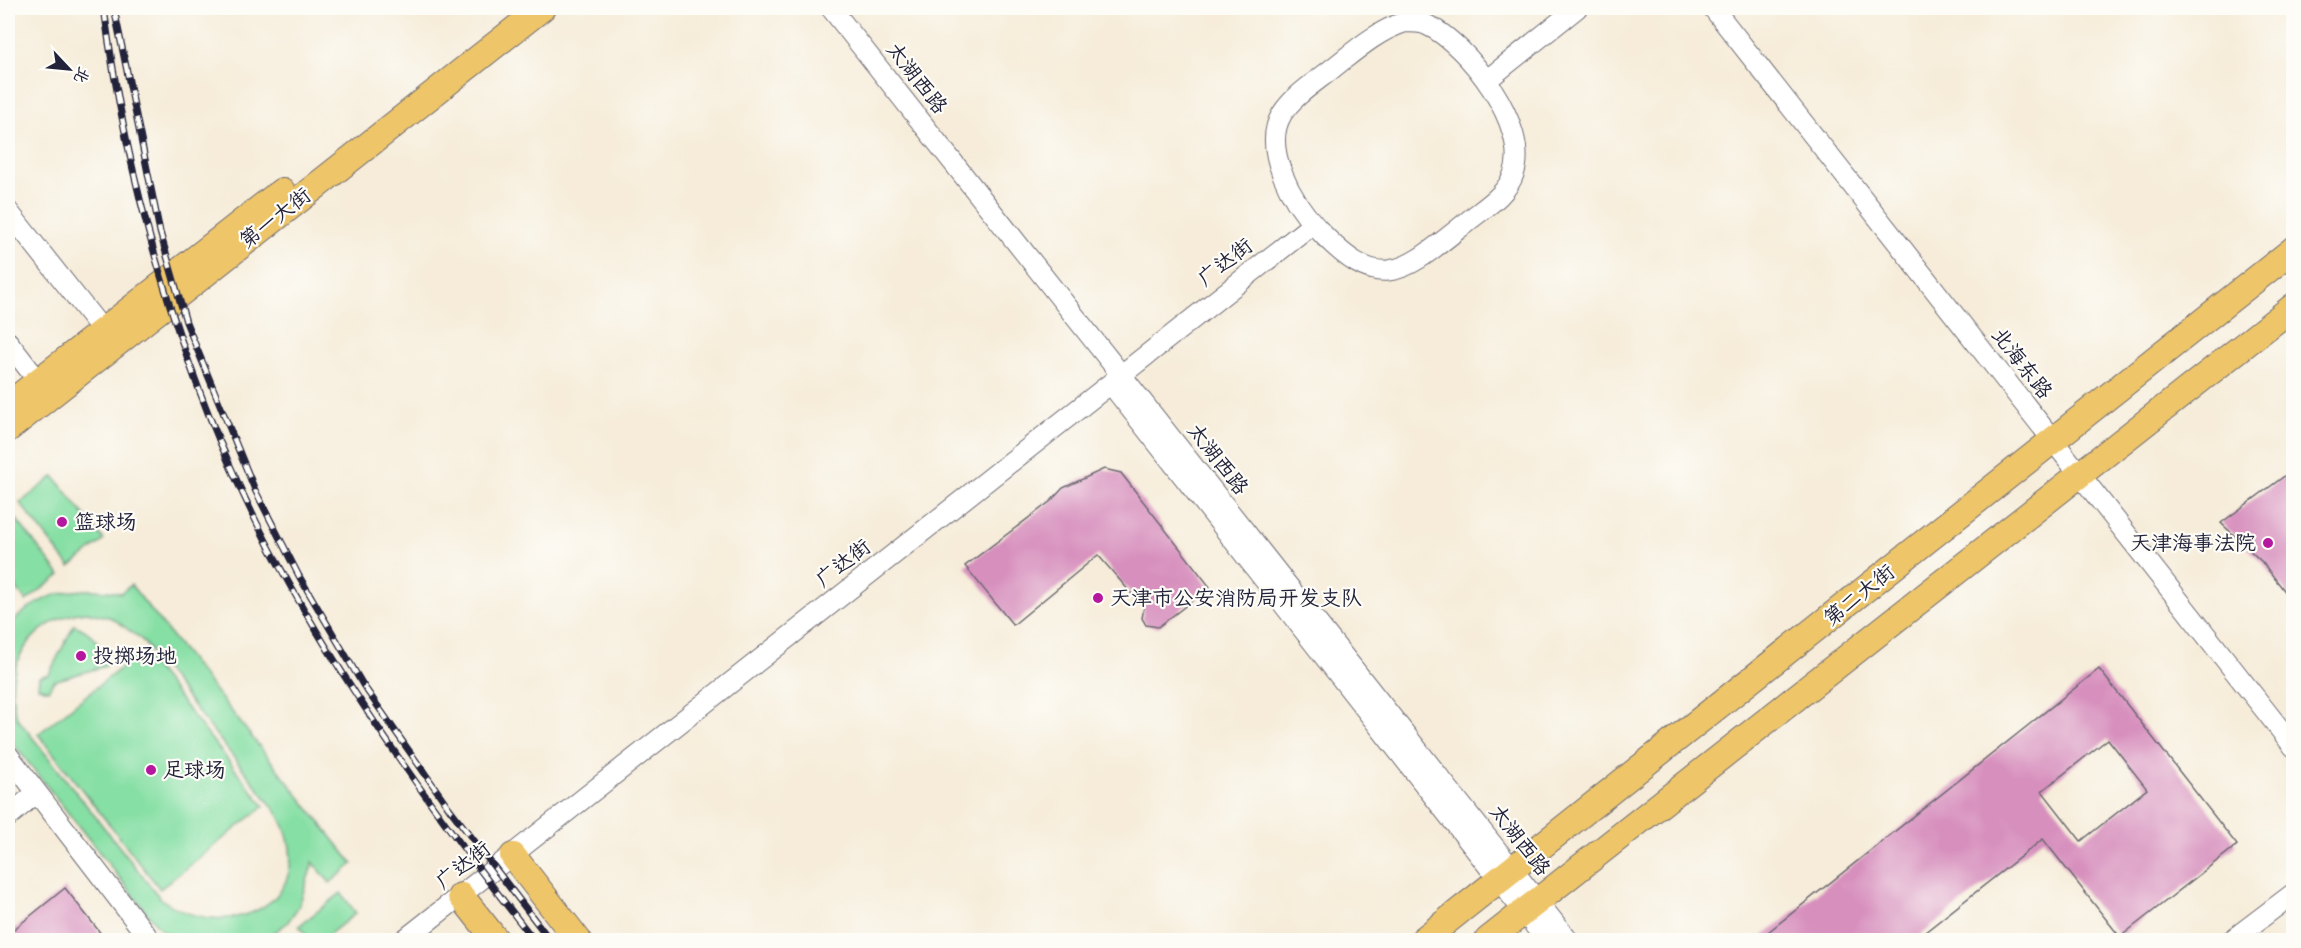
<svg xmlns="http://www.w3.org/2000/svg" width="2301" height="948" font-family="Dekko,'LXGW WenKai TC',sans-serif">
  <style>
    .green { fill: #86dfa4; stroke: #548070; stroke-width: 1.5; fill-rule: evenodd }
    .building { fill: #d78fbd; fill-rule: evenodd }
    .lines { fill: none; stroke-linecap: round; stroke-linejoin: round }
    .minor-casing { stroke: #6c6972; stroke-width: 22 }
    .major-casing { stroke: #6c6972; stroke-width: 28 }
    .minor { stroke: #fff; stroke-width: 20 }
    .major { stroke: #eec569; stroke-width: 26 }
    .rail-casing { stroke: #22223b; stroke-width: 7 }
    .rail { stroke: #fdfcf7; stroke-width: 4.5; stroke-dasharray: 14; stroke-linecap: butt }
    .poi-dot { fill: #b5179e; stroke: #fdfcf7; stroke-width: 2 }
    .labels { text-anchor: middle; stroke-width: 4.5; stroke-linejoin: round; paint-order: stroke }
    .street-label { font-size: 21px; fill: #22223b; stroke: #fdfcf7 }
    .poi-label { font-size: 21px; fill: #22223b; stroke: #fdfcf7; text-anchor: start }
  </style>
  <rect width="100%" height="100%" fill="#fdfcf7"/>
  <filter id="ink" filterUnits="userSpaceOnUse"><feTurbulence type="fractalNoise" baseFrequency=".0167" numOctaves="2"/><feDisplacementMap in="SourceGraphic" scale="12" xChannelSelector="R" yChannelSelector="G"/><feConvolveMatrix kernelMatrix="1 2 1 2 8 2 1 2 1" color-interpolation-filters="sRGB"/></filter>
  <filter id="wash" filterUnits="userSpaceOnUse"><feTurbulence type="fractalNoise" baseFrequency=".008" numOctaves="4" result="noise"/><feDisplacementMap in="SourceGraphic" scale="24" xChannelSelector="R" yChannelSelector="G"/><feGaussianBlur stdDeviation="1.35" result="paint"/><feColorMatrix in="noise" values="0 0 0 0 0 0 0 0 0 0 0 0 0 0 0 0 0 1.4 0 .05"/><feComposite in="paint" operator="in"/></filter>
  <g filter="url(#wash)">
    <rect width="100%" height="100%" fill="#f6ecd9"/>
    <!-- green -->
    <path class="green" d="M54,476L104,540L70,567L20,503Z
      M10,511L60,575L26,601L8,578V513Z
      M131,585L353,864L330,883L313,862L299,906L287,923L264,940H177L160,929L8,737V627C39,592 76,585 121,593ZM86,612L112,618L141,639L278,814C326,901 227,948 160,898L17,718C0,666 32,618 86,612Z
      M74,625C94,632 103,647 106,666L54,681L48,690L38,687L39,677L49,674Z
      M142,651L264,806L160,889L38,734Z
      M341,893L356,913L322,940H310L299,926Z"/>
    <g id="blocks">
      <!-- building -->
      <path class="building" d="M1104,469L1121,473L1210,587L1158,627L1146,625L1142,618L1144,608L1098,555L1013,625L965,566L1051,501L1063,488Z
        M2294,469V603L2262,562L2221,523Z
        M2099,669L2237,845L2120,937L2043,839L1915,940H1758ZM2108,739L2147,789L2081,841L2042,791Z
        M65,888L106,940H8V934Z"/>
    </g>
  </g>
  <g filter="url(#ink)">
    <use href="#blocks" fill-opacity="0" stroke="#6c6972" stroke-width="1.5"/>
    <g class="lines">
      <defs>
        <path id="minor" d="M831,8L1568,940
          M1713,8L2294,747
          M1405,22C1412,22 1421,22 1427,25C1468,44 1530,127 1514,173C1507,195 1484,208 1467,222C1404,272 1381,298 1317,228C1292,202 1261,148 1282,114C1294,95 1316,82 1333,68C1356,50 1377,31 1405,22Z
          M1487,80L1577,8
          M8,211L111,341
          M8,342L38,381
          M1115,389L1546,940
          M8,755L150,940
          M8,817L36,793
          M404,940L1313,224
          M2232,940L2294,893"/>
        <path id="major" d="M8,405L282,191
          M8,429L542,8
          M513,856L578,940
          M461,896L496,940
          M1423,940L2294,249
          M1488,940L2294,306"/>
      </defs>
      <!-- minor casing -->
      <use href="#minor" class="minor-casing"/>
      <!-- major casing -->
      <use href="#major" class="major-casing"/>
      <!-- minor -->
      <use href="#minor" class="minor"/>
      <!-- major -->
      <use href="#major" class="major"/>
      <defs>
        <path id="rail" d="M104,8C130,205 192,413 291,587C361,711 446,828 534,940
          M114,8L160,232L186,322L255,490L299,576L363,685L449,808L550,940"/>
      </defs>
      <!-- rail casing -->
      <use href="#rail" class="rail-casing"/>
      <!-- rail -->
      <use href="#rail" class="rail"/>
    </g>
  </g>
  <!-- markers -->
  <g class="poi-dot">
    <circle cx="62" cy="522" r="6"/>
    <circle cx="2268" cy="543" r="6"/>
    <circle cx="1098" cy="598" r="6"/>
    <circle cx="81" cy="656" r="6"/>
    <circle cx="151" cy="770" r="6"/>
  </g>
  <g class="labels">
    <!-- street labels -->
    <g class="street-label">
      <text transform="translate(917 78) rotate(52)" y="7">太湖西路</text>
      <text transform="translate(275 218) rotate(-38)" y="7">第一大街</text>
      <text transform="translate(1225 262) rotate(-38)" y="7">广达街</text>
      <text transform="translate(2022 363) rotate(52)" y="7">北海东路</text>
      <text transform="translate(1218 459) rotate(52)" y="7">太湖西路</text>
      <text transform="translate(843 563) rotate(-38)" y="7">广达街</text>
      <text transform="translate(1859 595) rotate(-39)" y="7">第二大街</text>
      <text transform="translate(1520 840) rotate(52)" y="7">太湖西路</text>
      <text transform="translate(463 865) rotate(-38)" y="7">广达街</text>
    </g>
    <!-- poi labels -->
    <g class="poi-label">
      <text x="74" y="529">篮球场</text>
      <text x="2256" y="550" text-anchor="end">天津海事法院</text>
      <text x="1110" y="605">天津市公安消防局开发支队</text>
      <text x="93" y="663">投掷场地</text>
      <text x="163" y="777">足球场</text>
    </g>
  </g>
  <!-- margin -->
  <rect width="2301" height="948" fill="none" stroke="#fdfcf7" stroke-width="30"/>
  <!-- north arrow -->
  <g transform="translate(69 69) rotate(116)" stroke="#fdfcf7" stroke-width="4.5" paint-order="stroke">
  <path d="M0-4.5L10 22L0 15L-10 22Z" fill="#22223b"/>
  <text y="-9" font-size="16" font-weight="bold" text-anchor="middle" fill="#22223b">北</text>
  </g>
</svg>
